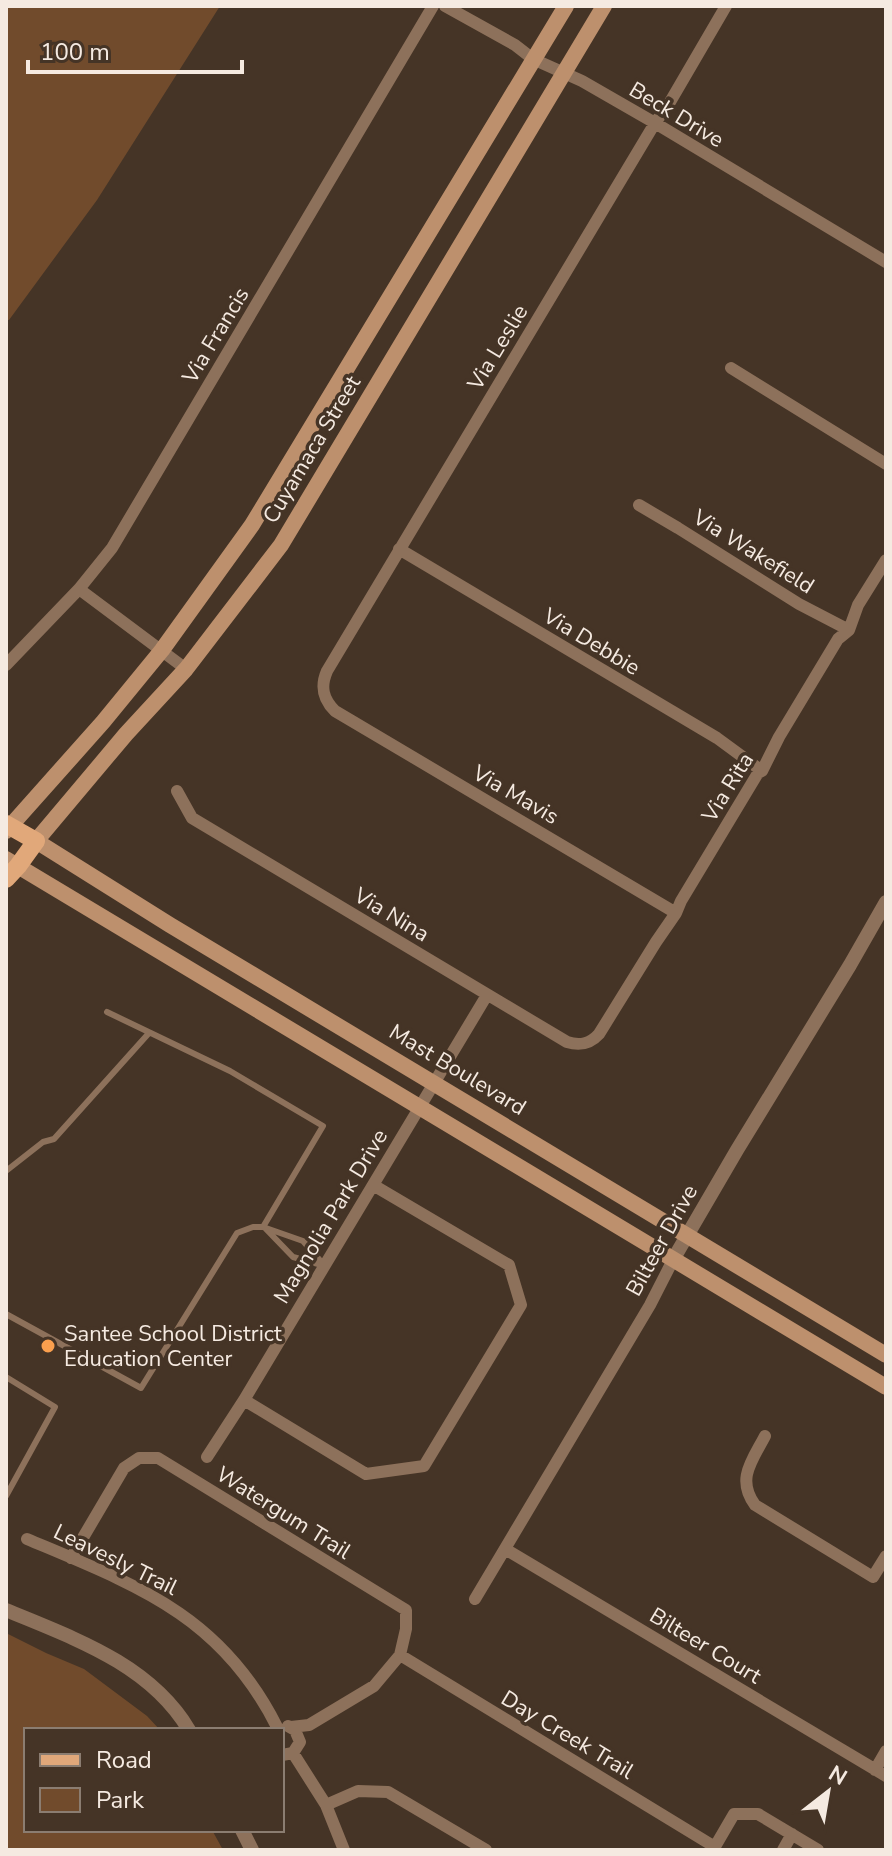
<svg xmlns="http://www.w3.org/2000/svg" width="892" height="1856" font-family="'Nunito Sans',sans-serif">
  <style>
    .green { fill: #714b2c }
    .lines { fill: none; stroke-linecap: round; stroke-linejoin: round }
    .service { stroke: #8d715b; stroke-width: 6 }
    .minor { stroke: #8d715b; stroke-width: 12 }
    .tertiary { stroke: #8d715b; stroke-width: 14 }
    .secondary { stroke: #bd906d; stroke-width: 16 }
    .primary { stroke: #e1a87a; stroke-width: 18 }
    .poi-dot { fill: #fa9f4e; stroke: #453426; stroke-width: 3 }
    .labels { text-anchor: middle; stroke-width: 7; stroke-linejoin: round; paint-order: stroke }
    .street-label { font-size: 22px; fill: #f5eae1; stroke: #453426 }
    .poi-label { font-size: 22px; fill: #f5eae1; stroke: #453426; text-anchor: start }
  </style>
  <rect width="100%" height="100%" fill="#453426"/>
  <!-- green -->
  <path class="green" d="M6,6H220L97,200L9,320H6Z
    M6,1633L46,1653L84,1669L147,1716L160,1730H26V1830H212L223,1850H6Z"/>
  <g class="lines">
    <!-- service -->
    <path class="service" d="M107,1012L230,1071L323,1126L263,1227
      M6,1171L43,1142L54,1139L149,1033
      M266,1229L293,1257L322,1265
      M6,1314L141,1388L237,1233L253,1227H263L303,1241L324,1265
      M6,1377L55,1407L6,1496"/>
    <!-- minor -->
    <path class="minor" d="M445,6L515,45L533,59L582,81L655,123L886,262
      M731,368L886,464
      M639,505L678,528L799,604L849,630
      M399,549L717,738L762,771
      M79,589L186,669
      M6,665L79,589L112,548L433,6
      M177,791L192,818L567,1042C580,1046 590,1044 599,1034L656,942L676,913L681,901L758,773L762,771L779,737L838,639L849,630L858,605L886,560
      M676,913L335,711C323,699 320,687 327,671L655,123L670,102L726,6
      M244,1400L366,1474L424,1466L521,1305L509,1265L373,1185
      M765,1436C752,1461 736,1479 755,1505L873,1577L886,1556
      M207,1457L244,1400L487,995
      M27,1539C136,1585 221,1615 277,1727
      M505,1549L886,1776
      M71,1558L124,1468L139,1458H158L406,1610V1629L400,1655L374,1686L309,1725L291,1727
      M475,1599L650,1305L674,1258
      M400,1655L715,1847
      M293,1753L326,1805L344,1850
      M282,1755L293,1753L300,1742L295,1730L288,1726
      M875,1770L886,1751
      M326,1805L358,1791L388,1792L486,1850
      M713,1850L734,1814H758L818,1850
      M783,1850L792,1834"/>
    <!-- tertiary -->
    <path class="tertiary" d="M674,1258L737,1150L850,965L886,902
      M6,1610C73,1638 150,1664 189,1730
      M242,1830L252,1850"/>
    <!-- secondary -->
    <path class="secondary" d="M604,6L281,545L186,669L126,734L36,841L170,925L886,1355
      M6,831L103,722L162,650L252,525L566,6
      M6,859L886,1387"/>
    <!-- primary -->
    <path class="primary" d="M6,824L36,841L18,866L6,879"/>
  </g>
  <!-- markers -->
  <circle class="poi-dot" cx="48" cy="1346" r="8"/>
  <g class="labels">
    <!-- street labels -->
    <g class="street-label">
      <text transform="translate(677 114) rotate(31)" y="8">Beck Drive</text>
      <text transform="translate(215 335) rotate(-59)" y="8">Via Francis</text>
      <text transform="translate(497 347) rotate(-59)" y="8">Via Leslie</text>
      <text transform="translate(311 449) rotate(-59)" y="8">Cuyamaca Street</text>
      <text transform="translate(754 551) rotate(32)" y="8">Via Wakefield</text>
      <text transform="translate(592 641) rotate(31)" y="8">Via Debbie</text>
      <text transform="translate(727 787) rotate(-58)" y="8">Via Rita</text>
      <text transform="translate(516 794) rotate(30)" y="8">Via Mavis</text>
      <text transform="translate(392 914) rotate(31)" y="8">Via Nina</text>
      <text transform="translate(458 1069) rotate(31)" y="8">Mast Boulevard</text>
      <text transform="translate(330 1216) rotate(-59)" y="8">Magnolia Park Drive</text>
      <text transform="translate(661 1240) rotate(-61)" y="8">Bilteer Drive</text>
      <text transform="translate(284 1512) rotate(32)" y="8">Watergum Trail</text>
      <text transform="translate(116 1559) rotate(26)" y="8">Leavesly Trail</text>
      <text transform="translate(706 1645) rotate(31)" y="8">Bilteer Court</text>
      <text transform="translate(568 1734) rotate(31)" y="8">Day Creek Trail</text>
    </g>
    <!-- poi labels -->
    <g class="poi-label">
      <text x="64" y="1341">Santee School District<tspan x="64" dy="25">Education Center</tspan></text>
    </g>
  </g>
  <!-- border -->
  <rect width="892" height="1856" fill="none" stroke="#f5eae1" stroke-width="16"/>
  <!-- legend -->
  <rect x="24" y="1728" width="260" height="104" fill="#453426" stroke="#8b7d71" stroke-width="2"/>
  <rect x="40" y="1754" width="40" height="12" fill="#e1a87a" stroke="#8b7d71" stroke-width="2"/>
  <text x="96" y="1768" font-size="24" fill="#f5eae1">Road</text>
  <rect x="40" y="1788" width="40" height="24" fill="#714b2c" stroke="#8b7d71" stroke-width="2"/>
  <text x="96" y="1808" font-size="24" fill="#f5eae1">Park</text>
  <!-- north arrow -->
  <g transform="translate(828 1792) rotate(31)" stroke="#453426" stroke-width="6" paint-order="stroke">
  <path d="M0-6L14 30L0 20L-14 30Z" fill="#f5eae1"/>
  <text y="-12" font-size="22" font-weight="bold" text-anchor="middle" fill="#f5eae1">N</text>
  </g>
  <!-- scale -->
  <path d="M28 60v12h214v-12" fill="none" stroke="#f5eae1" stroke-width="4"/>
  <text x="40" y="60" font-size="24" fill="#f5eae1" stroke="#453426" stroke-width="6" paint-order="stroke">100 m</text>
</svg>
